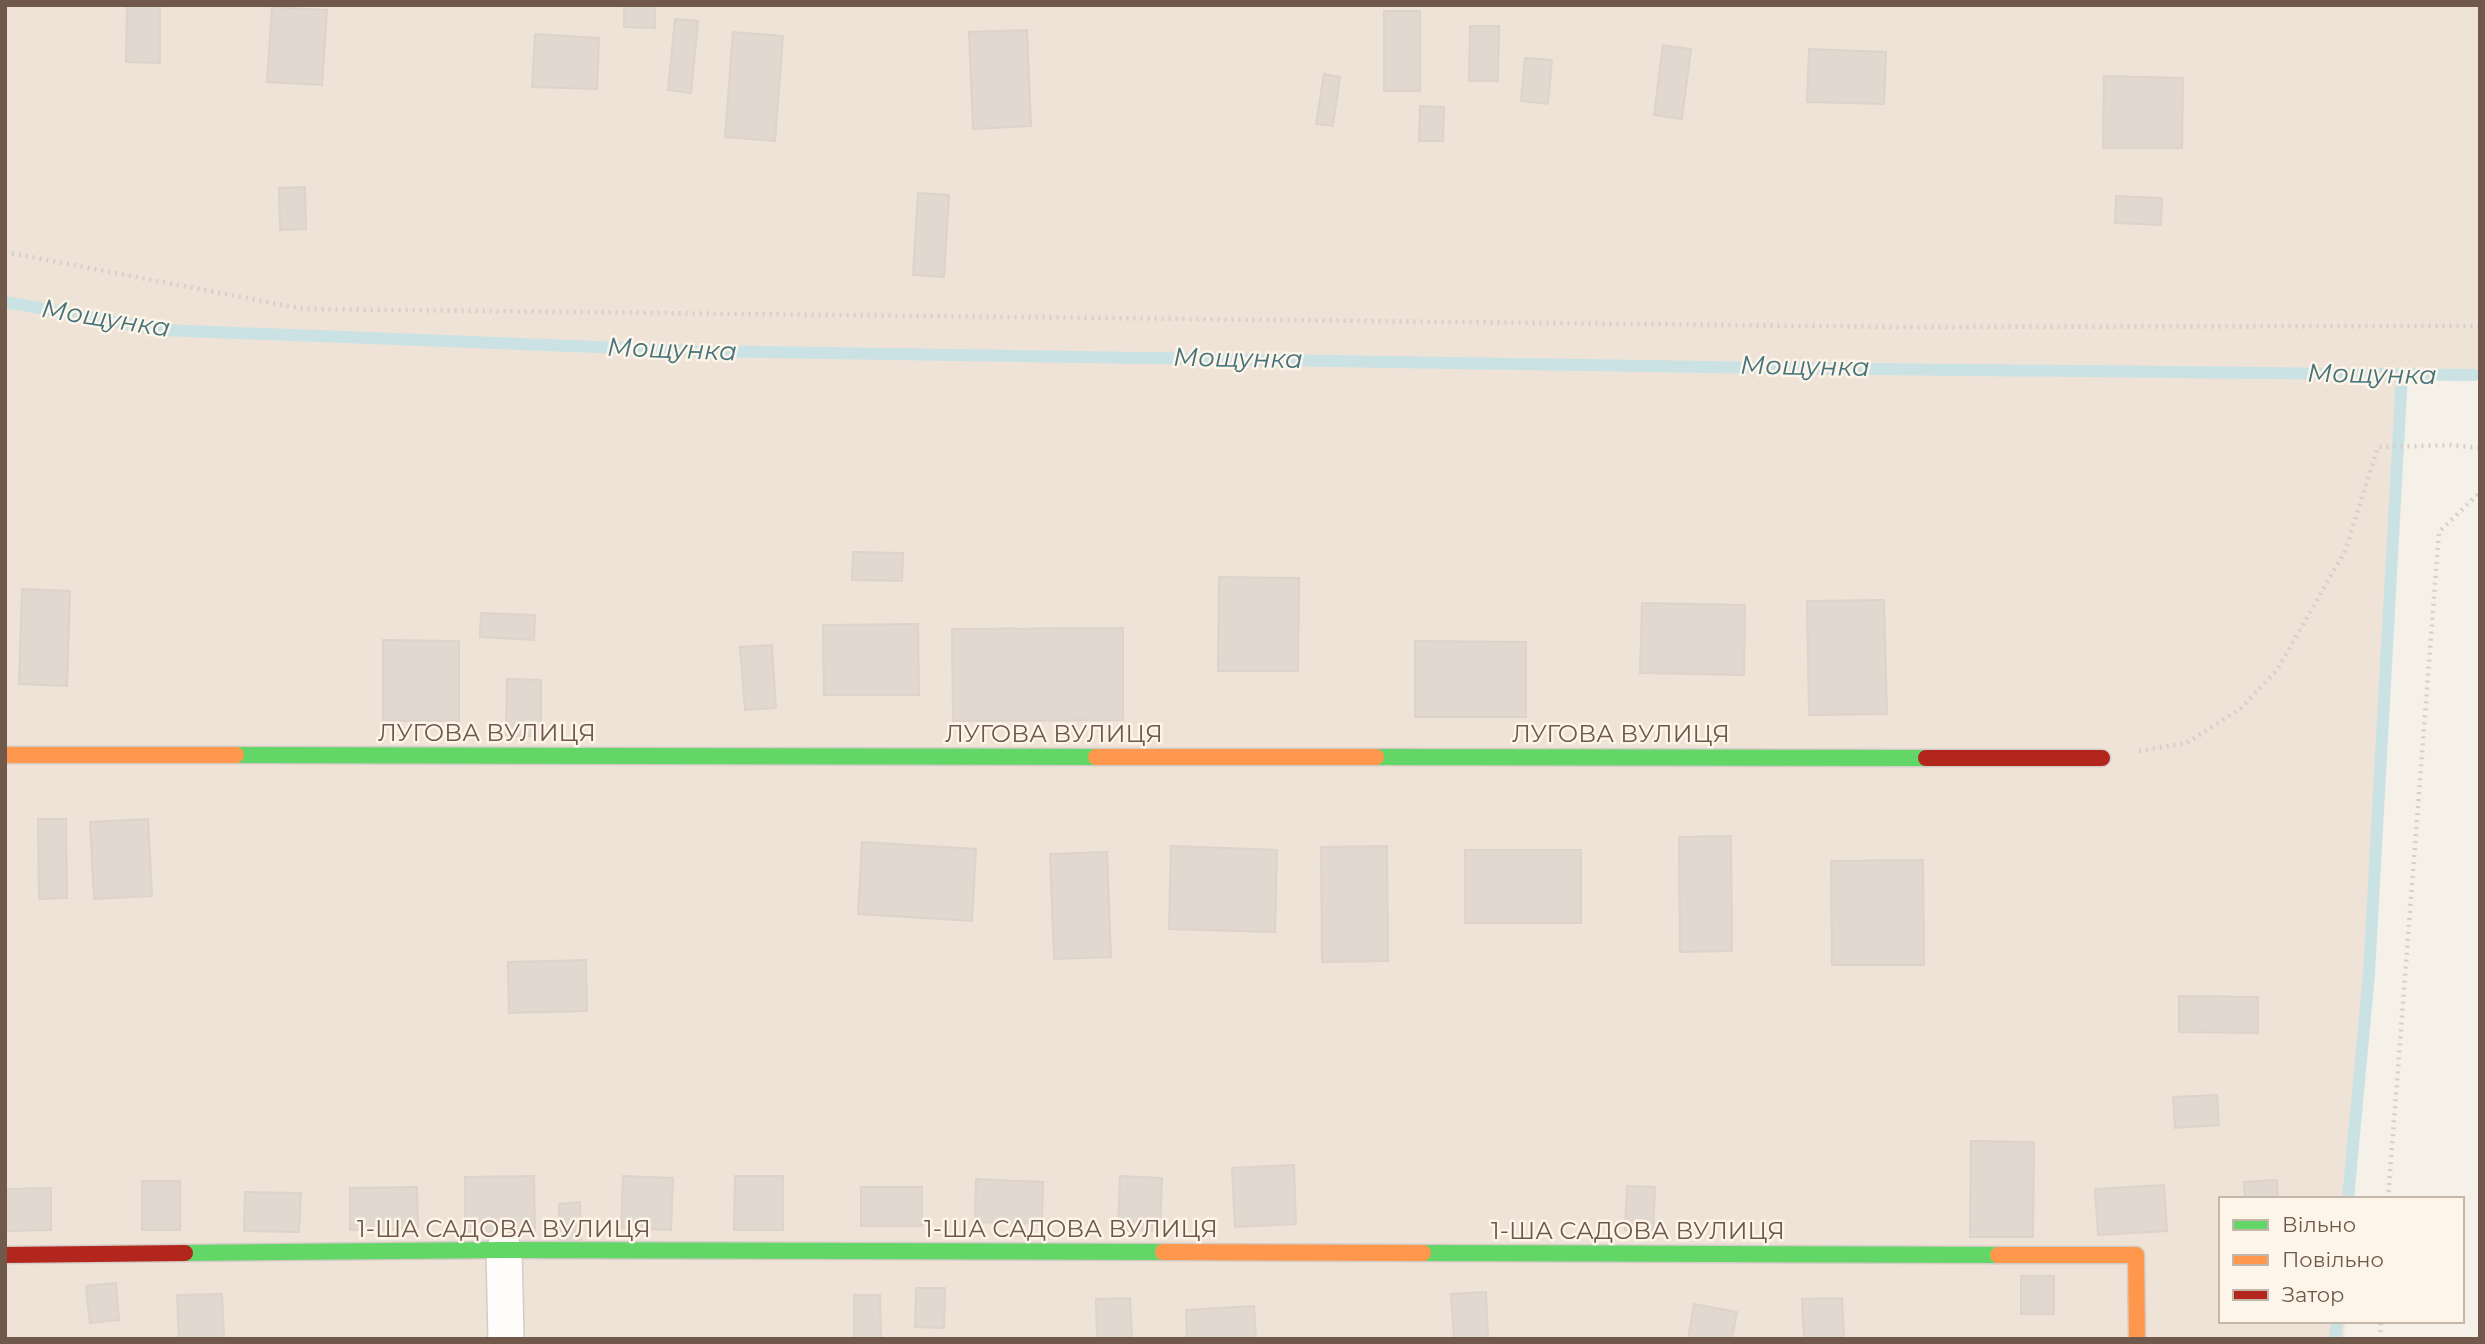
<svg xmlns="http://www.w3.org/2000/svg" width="2485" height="1344" font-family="Montserrat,sans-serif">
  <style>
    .residential { fill: #eee3d6 }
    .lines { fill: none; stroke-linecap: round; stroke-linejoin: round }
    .stream { stroke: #cbe2e4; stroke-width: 12 }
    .building { fill: #e1d8d0; stroke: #ddd3cb; stroke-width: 2 }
    .street-casing { stroke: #d3ccc5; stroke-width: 38 }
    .fast-casing { stroke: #d4ccc5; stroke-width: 19 }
    .slow-casing { stroke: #d4ccc5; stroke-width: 19 }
    .jam-casing { stroke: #d4ccc5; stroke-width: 19 }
    .path { stroke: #d6cfca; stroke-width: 4.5; stroke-dasharray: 2 5; stroke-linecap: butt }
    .street { stroke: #fefdfc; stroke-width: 35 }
    .fast { stroke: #63d668; stroke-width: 16 }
    .slow { stroke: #ff974d; stroke-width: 16 }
    .jam { stroke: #b3261e; stroke-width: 16 }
    .labels { text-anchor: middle; stroke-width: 5; stroke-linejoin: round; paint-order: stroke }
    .street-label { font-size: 24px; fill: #70584b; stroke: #fdf5e9 }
    .water-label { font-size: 26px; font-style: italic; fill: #44737b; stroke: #fdf5e9 }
  </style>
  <rect width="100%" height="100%" fill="#f5f0e8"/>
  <!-- residential -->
  <path class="residential" d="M5,5H2480V375H2402L2353,1199H2221V1321H2345L2344,1339H5Z"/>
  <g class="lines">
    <!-- stream -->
    <path class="stream" d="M5,302L162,330L699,351L1769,368L2474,375
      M2348,1199L2369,974L2402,374
      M2335,1339L2337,1321"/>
  </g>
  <!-- building -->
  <path class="building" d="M127,5H160V63L126,62Z
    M624,5H655V28L624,27Z
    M272,7L327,10L322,85L267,82Z
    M1384,11H1420V91H1384Z
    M675,19L698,21L691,93L668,90Z
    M1470,26H1499L1498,81H1469Z
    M1027,30L1031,126L973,129L969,32Z
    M733,32L783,36L775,141L725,137Z
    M535,34L599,38L597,89L532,87Z
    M1663,45L1691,49L1682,119L1654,115Z
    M1809,49L1886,52L1884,104L1807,102Z
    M1525,58L1552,60L1548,104L1521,101Z
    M1324,74L1340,77L1333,126L1316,124Z
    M2104,76L2183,78L2182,148H2103Z
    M1420,106L1444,107L1443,141H1419Z
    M305,187L306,229L280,230L279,188Z
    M918,193L949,195L944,277L913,275Z
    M2116,196L2162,198L2161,225L2115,223Z
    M853,552L903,553L902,581L852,580Z
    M1219,577L1299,578L1298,671H1218Z
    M22,589L70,591L67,686L19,684Z
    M1884,600L1887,714L1809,715L1807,601Z
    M1642,603L1745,605L1744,675L1640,673Z
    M481,613L535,615L534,640L480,637Z
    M918,624L919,695H824L823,625Z
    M1123,628V720L953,721L952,629Z
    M383,640L459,641V721H383Z
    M1415,641L1526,642V717H1415Z
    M772,645L776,708L745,710L740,647Z
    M507,679L541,680V736H506Z
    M38,819H66L67,898L39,899Z
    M148,819L152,896L94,899L90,822Z
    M1731,836L1732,951L1680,952L1679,837Z
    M862,842L976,849L972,921L858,914Z
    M1171,846L1277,850L1275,932L1169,929Z
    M1387,846L1388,961L1322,962L1321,847Z
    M1465,850H1581V923H1465Z
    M1107,852L1111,957L1054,959L1050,854Z
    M1923,860L1924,965H1832L1831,861Z
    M586,960L587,1011L509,1013L508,962Z
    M2179,996L2258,997V1033L2179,1032Z
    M2217,1095L2219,1125L2175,1128L2173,1097Z
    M1971,1141L2034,1142L2033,1237H1970Z
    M1294,1165L1296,1224L1235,1227L1232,1168Z
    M534,1176L535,1232H465V1177Z
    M623,1176L673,1178L671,1230L621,1228Z
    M735,1176H783V1230H734Z
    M1120,1176L1162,1178L1160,1231L1118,1230Z
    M976,1179L1043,1182L1042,1224L975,1222Z
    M2277,1180L2278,1199H2245L2244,1182Z
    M142,1181H180V1230H142Z
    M2164,1185L2167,1231L2098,1235L2095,1189Z
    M1627,1186L1655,1187L1653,1231L1625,1230Z
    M417,1187L418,1229L350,1230V1188Z
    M861,1187H922V1226H861Z
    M51,1188V1230L5,1231V1189Z
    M245,1192L301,1193L299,1232L244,1231Z
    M580,1202L581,1241H559V1204Z
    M2021,1276H2054V1314H2021Z
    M116,1283L119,1320L90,1323L86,1286Z
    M916,1288H945L944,1328L915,1327Z
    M1486,1292L1488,1339H1454L1451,1294Z
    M222,1294L224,1339H179L177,1295Z
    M854,1295H880L881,1339H854Z
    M1130,1298L1132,1339H1097L1096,1299Z
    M1842,1298L1844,1339H1804L1802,1299Z
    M1694,1304L1737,1312L1732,1339H1688Z
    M1254,1306L1256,1339H1187L1186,1310Z"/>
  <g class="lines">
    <defs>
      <path id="street" d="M504,1250L506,1339"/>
      <path id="fast" d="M236,755L1096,757
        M1376,757L1926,758
        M185,1253L504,1250L1163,1252
        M1423,1253L1998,1255"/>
      <path id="slow" d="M5,755H236
        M1096,757H1376
        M1163,1252L1423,1253
        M1998,1255H2136L2137,1339"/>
      <path id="jam" d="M1926,758H2102
        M5,1255L185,1253"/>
    </defs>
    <!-- street casing -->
    <use href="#street" class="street-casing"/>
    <!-- fast casing -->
    <use href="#fast" class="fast-casing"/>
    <!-- slow casing -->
    <use href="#slow" class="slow-casing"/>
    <!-- jam casing -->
    <use href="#jam" class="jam-casing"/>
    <!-- path -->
    <path class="path" d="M5,252L304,309L1899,327L2480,326
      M2139,751L2187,743L2241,708L2277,670L2345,551L2378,447L2451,445L2480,448
      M2388,1199L2439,532L2480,492
      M2380,1339L2381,1321"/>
    <!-- street -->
    <use href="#street" class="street"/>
    <!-- fast -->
    <use href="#fast" class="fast"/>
    <!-- slow -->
    <use href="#slow" class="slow"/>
    <!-- jam -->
    <use href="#jam" class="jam"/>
  </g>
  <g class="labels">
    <!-- street labels -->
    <g class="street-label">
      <text x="487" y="741">ЛУГОВА ВУЛИЦЯ</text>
      <text x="1054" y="742">ЛУГОВА ВУЛИЦЯ</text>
      <text x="1621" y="742">ЛУГОВА ВУЛИЦЯ</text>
      <text x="504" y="1237">1-ША САДОВА ВУЛИЦЯ</text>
      <text x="1071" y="1237">1-ША САДОВА ВУЛИЦЯ</text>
      <text x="1638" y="1239">1-ША САДОВА ВУЛИЦЯ</text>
    </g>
    <!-- water labels -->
    <g class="water-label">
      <text transform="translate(106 318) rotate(9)" y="9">Мощунка</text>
      <text transform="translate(672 349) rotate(2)" y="9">Мощунка</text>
      <text transform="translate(1238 358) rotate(1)" y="9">Мощунка</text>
      <text transform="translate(1805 366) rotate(1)" y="9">Мощунка</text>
      <text transform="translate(2372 374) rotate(1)" y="9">Мощунка</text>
    </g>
  </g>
  <!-- border -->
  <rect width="2485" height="1344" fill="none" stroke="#70584b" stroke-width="14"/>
  <!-- legend -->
  <rect x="2219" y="1197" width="245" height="126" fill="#fdf5e9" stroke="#c5b6aa" stroke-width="2"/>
  <rect x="2233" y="1220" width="35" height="10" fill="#63d668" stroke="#c5b6aa" stroke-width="2"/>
  <text x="2282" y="1232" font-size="21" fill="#70584b">Вільно</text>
  <rect x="2233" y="1255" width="35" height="10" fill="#ff974d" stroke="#c5b6aa" stroke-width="2"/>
  <text x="2282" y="1267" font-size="21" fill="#70584b">Повільно</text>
  <rect x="2233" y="1290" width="35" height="10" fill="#b3261e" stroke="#c5b6aa" stroke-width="2"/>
  <text x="2282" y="1302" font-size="21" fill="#70584b">Затор</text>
</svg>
